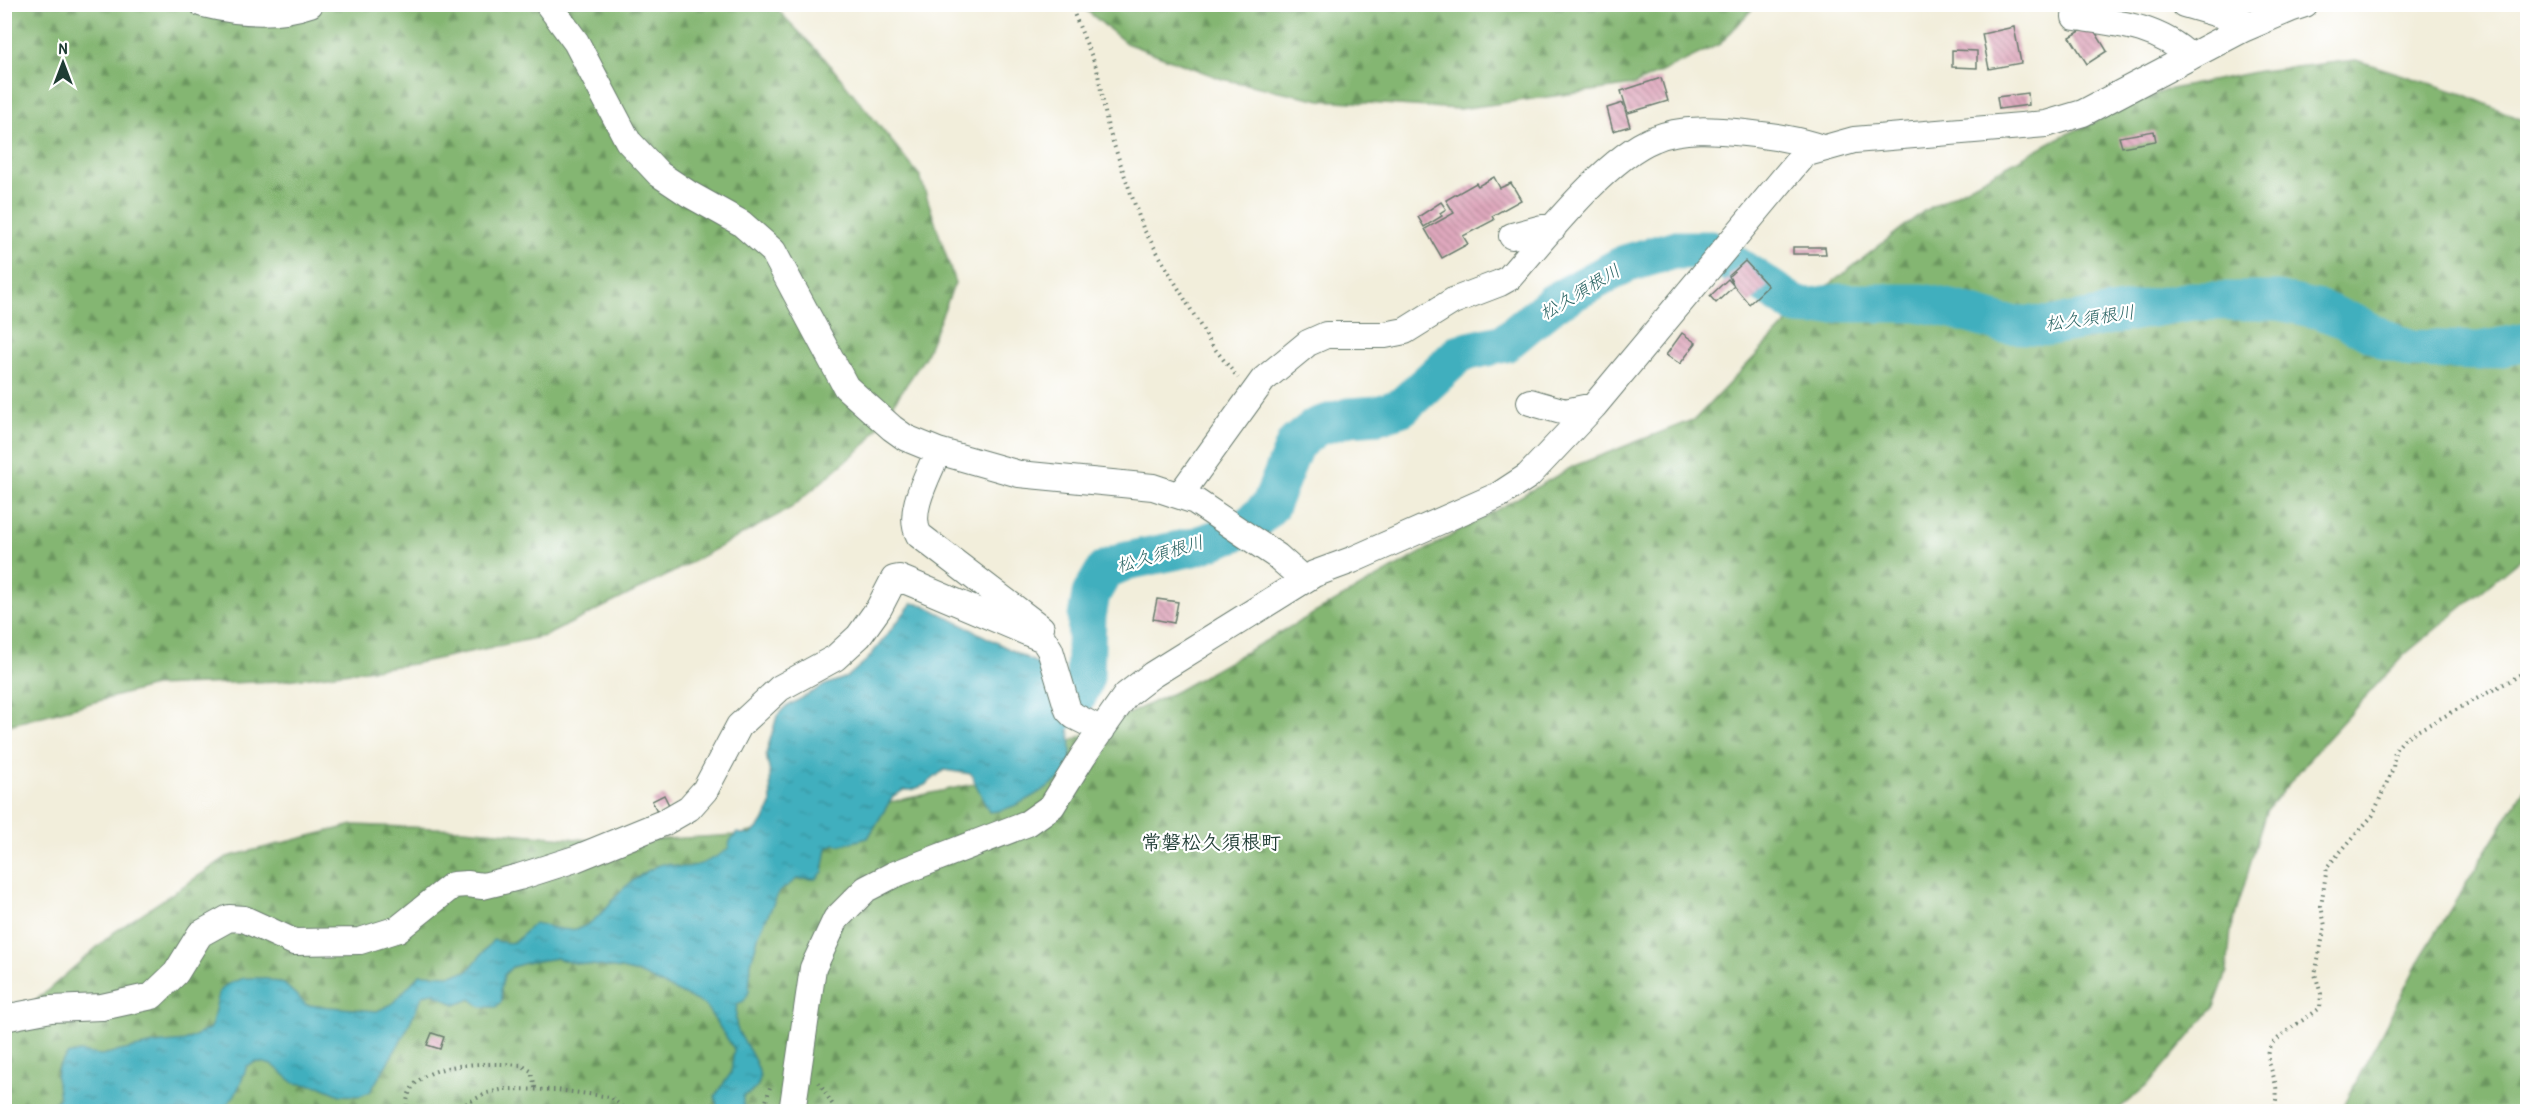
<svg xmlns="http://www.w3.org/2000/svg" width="2532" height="1116" font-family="'Patrick Hand','Klee One',sans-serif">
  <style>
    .forest { fill: url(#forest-firs); stroke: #527a53; stroke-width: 1.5 }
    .water { fill: url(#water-ripples); stroke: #307679; stroke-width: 1.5 }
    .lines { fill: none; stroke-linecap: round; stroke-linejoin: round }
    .river { stroke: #41afbe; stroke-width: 39 }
    .building { fill: url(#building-back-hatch) }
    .street-casing { stroke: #697b6e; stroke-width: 28 }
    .path { stroke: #697b6e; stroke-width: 4; stroke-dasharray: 1.5 4.5; stroke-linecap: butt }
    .street { stroke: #fff; stroke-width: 26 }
    .labels { text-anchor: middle; stroke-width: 4.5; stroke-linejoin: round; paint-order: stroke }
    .water-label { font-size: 18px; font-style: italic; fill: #2b6564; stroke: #fff }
    .quarter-label { font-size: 20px; font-weight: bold; fill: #1f3d34; stroke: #fff }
  </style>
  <defs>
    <pattern id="forest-firs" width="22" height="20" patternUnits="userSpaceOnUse" patternTransform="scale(1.5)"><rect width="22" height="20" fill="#84b672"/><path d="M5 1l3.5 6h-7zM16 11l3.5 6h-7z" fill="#6b955e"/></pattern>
    <pattern id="water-ripples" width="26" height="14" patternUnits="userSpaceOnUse" patternTransform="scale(1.5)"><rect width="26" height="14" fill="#41afbe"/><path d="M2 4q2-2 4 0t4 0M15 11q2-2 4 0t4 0" fill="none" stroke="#36909b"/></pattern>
    <pattern id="building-back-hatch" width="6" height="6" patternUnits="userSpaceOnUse" patternTransform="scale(1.5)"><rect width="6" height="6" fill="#dfa8bd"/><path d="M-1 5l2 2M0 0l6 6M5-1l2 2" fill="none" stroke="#b48a9a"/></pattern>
  </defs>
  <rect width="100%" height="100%" fill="#fff"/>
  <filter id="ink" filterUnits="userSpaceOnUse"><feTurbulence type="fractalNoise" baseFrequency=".0167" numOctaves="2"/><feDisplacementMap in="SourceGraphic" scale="12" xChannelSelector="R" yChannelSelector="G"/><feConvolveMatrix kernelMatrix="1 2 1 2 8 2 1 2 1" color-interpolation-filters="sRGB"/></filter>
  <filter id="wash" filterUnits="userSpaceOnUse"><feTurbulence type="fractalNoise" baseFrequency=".008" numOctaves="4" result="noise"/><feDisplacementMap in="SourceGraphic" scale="24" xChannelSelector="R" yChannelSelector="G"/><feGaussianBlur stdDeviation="1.35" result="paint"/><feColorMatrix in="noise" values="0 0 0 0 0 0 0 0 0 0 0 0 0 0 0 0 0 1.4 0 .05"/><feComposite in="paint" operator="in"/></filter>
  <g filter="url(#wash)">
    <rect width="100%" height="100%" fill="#f2eedb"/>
    <!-- forest -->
    <path class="forest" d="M5,5H773L825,59L920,176L955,283L925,357L867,443L791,508L664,577L545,636L413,664L279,681L154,686L5,726Z
      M1080,5H1756L1720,44L1634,85L1459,109L1321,100L1222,79L1126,43Z
      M2356,60L2463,94L2527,122V554L2404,655L2322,744L2266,811L2231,930L2227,972L2214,1007L2149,1084L2116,1111L5,1112L4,1030L7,1026L113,933L227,857L353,825L463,829L612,842L737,835L983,782L1177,691L1574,466L1695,419L1807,302L1924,211L2058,138L2166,90L2260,71Z
      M2527,785V1111H2341L2421,957Z"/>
    <!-- water -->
    <path class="water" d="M912,603L924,605L1052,671C1063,707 1076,735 1069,773C1047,787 1014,812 989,812L971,774L944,770L925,785L912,790H904L893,796L868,838L840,845L834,844L827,848L823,872L816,879H797L779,892L759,934L751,963L749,992L744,1001L737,1004C736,1011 735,1021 737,1028C745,1049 780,1083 743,1096V1105L749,1111H718L715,1096L731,1073L734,1049L705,1005L641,974L621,969L569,962L557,958L526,963L512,967L504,975L501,989L502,1001L496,1007H481L471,999L456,1005L433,993L423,995L402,1039L370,1092L360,1096L340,1095L319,1086L294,1083L274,1066L265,1063L256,1062L247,1066C240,1085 236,1100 219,1111L32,1112L53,1104L59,1099L56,1077L58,1067L67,1055L79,1052L101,1055L154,1044L185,1041L209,1029L212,1024L219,992L226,985L243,978H264L284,984L307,1005L377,1011L392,1004L420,974L450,975L468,971L493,940C524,948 514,937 535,923C549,926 566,933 580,928C597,923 612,899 624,888C633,880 648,870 659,865C667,862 673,866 681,867C698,868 714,859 728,849L730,841L736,833L751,835L763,822L771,805L770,774L766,754L777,716L784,708L825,685L847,677L868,659Z"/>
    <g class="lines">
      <!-- river -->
      <path class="river" d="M1033,728L1061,711L1078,695L1085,677L1087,617L1091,594L1105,570L1126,561L1194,547L1247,528L1270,506L1295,444L1316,427L1349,417L1378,415L1402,407L1460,353L1505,343L1553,303L1625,264L1673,250H1712L1797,306L1813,307L1838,303H1923L1956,310L2003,324L2050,326L2191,301H2278L2321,310L2360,326L2385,340L2412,349L2480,351L2528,342"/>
    </g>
    <g id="blocks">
      <!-- building -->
      <path class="building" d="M2045,4H2073V8L2045,7Z
        M2091,25L2107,51L2087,64L2070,37Z
        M2014,27L2021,63L1989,69L1982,34Z
        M1952,50L1977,51V68L1952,67Z
        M1661,78L1668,101L1628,113L1621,91Z
        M2028,93L2029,105L1999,109L1997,97Z
        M1623,103L1630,126L1613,131L1607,108Z
        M2154,131L2156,141L2122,147L2119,137Z
        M1494,177L1500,188L1511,183L1521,200L1492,216L1494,220L1463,236L1468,244L1442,258L1425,229L1454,213L1446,200L1476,183L1478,186Z
        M1441,202L1446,209L1440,213L1442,216L1424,227L1418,217Z
        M1793,247H1825L1826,254H1793Z
        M1745,261L1768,286L1749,304L1734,286L1716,303L1710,296L1728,279L1734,286L1729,276Z
        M1682,333L1696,343L1680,364L1666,355Z
        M1157,599L1178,602L1174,623L1153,619Z
        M664,795L670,807L658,813L652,801Z
        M432,1033L444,1037L440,1049L427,1045Z"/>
    </g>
  </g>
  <g filter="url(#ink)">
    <use href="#blocks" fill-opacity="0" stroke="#697b6e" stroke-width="1.5"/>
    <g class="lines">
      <defs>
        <path id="street" d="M203,4C239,13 275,16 310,4
          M548,4L576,42L628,141L659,174L689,194L741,223L773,251L846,387L892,428L906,438L938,451L1019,474L1153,487L1195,501L1277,556L1304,580
          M2184,4L2253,24
          M2075,17C2117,23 2158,26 2190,57
          M1512,236L1542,228H1553
          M1530,402L1565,412L1594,406
          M938,451C929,474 906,512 919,535L1041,628
          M1180,495L1263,380L1308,343L1326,335H1385L1405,331L1453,301L1500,283L1509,278C1544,238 1606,158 1654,139C1682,127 1716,130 1745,133C1772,136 1796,139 1822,148
          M4,1018L51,1009L102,1007L152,996L176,973L200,934L229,918L244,919L294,942L360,941L398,929L453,885L467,884L483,886L519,877L575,859L663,823L689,808L705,790L739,726L780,688L835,658L859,636L879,608L894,579L899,578L916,585L1043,639L1050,650L1068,710L1074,716L1102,730
          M792,1112L813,968L836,919L866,889L893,875L1028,823L1052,806L1083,756L1126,695L1152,675L1314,574L1352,560L1499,495L1528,476L1594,406L1804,154L1854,140L2046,124L2083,113L2243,29L2290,9L2305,4"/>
      </defs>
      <!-- street casing -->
      <use href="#street" class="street-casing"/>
      <!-- path -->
      <path class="path" d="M1070,4L1097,69L1108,128L1143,228L1211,344L1238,378
        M819,1082L837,1112
        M407,1112C401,1058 487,1063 521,1065L531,1071L536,1091
        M450,1112L487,1093L505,1089L557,1090L611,1097L627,1112
        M763,1112L770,1087
        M2272,1112C2287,1082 2259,1063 2272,1045C2284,1030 2305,1020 2320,1008L2321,994L2315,974L2325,926L2321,906L2327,867L2373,815L2393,768L2395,750L2406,737L2515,678L2528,669"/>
      <!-- street -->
      <use href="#street" class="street"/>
    </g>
  </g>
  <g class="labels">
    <!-- water labels -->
    <g class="water-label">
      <text transform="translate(1580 292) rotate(-31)" y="6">松久須根川</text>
      <text transform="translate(2090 318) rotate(-8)" y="6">松久須根川</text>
      <text transform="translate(1160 554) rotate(-16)" y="6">松久須根川</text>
    </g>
    <!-- quarter labels -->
    <g class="quarter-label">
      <text x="1211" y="849">常磐松久須根町</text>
    </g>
  </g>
  <!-- margin -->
  <rect width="2532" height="1116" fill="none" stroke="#fff" stroke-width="24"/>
  <!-- north arrow -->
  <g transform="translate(63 63)" stroke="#ffffff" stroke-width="4.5" paint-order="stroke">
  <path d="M0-4.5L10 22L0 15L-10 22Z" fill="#1f3d34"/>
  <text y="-9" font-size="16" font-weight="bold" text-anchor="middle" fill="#1f3d34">N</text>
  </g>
</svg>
